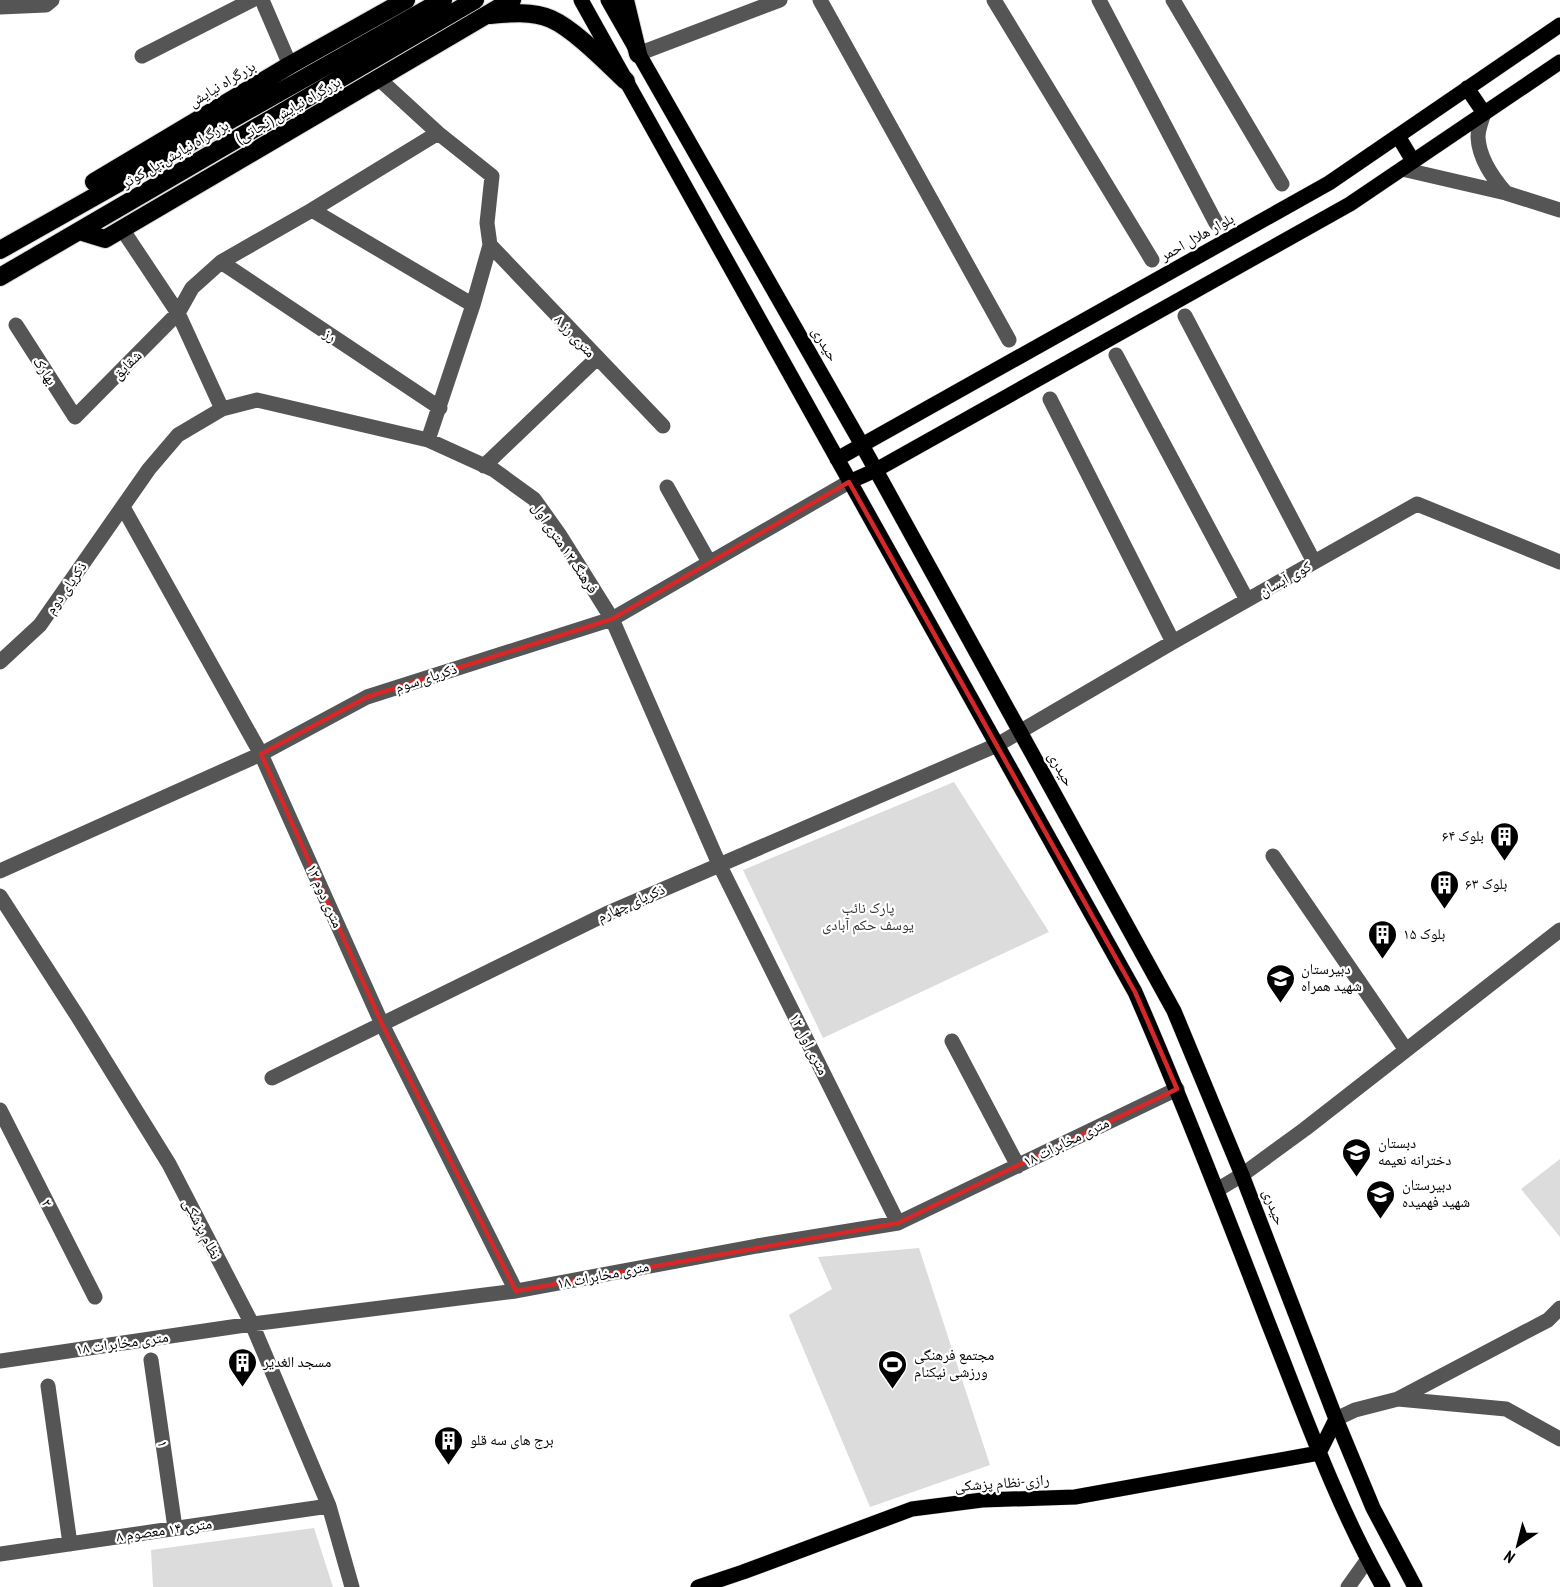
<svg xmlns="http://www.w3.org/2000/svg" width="1560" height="1587" font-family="'PT Sans Narrow','Noto Naskh Arabic',sans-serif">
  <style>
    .green { fill: #dcdcdc }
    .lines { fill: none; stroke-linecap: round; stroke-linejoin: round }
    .major-casing { stroke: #dbdbdb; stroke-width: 16 }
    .highway-casing { stroke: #dbdbdb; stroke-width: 20 }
    .minor { stroke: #555; stroke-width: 15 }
    .major { stroke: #000; stroke-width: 15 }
    .highway { stroke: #000; stroke-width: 18 }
    .marked { fill: none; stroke: #d62828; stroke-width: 4.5; stroke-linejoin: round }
    .labels { text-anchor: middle; stroke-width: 4.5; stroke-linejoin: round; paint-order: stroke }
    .street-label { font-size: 15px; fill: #000; stroke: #fff }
    .poi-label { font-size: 15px; fill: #000; stroke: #fff; text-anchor: start }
    .park-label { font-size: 15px; fill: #333; stroke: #fff }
  </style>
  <rect width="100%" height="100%" fill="#fff"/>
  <!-- green -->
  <path class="green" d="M954,782L1049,932L823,1038L743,870Z
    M1560,1159V1237L1521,1189Z
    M919,1248L990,1465L870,1507L789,1315L832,1289L818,1257Z
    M314,1528L333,1587H153L151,1550Z"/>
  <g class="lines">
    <defs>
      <path id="major" d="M581,0L1135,992C1183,1102 1226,1213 1269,1325C1304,1413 1336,1504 1383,1587
        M608,0L862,445L1174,1011L1242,1175L1336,1419L1373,1508L1415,1587
        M1467,88L1484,113
        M1398,136L1413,161
        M837,459L1329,183L1560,25
        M849,482L876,470L1350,204L1560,62
        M698,1587L743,1572L912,1509L982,1500L1075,1497L1319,1453L1336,1419"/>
      <path id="highway" d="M625,0L638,54
        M490,15C509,13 533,11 551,19C574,29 607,63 626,81
        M94,182L290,65L406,0
        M79,231L105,239L512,0
        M0,250L443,0
        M0,277L475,0"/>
    </defs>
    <!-- major casing -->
    <use href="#major" class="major-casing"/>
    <!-- highway casing -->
    <use href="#highway" class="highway-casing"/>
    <!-- minor -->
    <path class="minor" d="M262,0L290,65
      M820,0L1009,340
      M994,0L1152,260
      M1099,0L1216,223
      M1173,0L1282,184
      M0,7L46,5L52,0
      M638,54L780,0
      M142,56L252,0
      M378,78L438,133L492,176L487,223L490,245L473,305L428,440
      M1402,169L1506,193C1493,178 1479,159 1478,137C1478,129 1482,120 1484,113
      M1506,193L1560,210
      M312,210L473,305
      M122,229L178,313L222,409
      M490,245L663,426
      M221,262L440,408
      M1185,316L1314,562
      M16,325L75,417L178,313L192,288L221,262L312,210L438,133
      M1116,355L1247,600
      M1050,399L1173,642
      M484,466L596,359
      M667,487L709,562
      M123,507L261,754L382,1024L516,1291
      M0,662L40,625L149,469L178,435L222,409L257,400L428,440L494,470L534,499L559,534L612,619L719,864L898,1223
      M1273,856L1406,1050
      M0,871L261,754L367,697L612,619L849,482
      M0,896L78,1017L169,1164L252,1324L329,1506L352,1587
      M952,1041L1018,1166
      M272,1078L606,914L997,745L1173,642L1417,504L1560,562
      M0,1110L95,1297
      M1217,1190L1242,1175L1305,1129L1560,930
      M151,1360L175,1528
      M0,1361L252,1324L516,1291L757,1246L898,1223L1177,1089
      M48,1386L70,1544
      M1398,1399L1548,1320L1560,1308
      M1336,1419L1355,1410L1398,1399L1506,1409L1560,1439
      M0,1554L329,1506
      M1348,1587L1368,1559"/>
    <!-- major -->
    <use href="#major" class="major"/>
    <!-- highway -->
    <use href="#highway" class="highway"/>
  </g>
  <!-- marked area -->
  <path class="marked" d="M849,482L1135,992L1177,1089L898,1223L516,1291L382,1024L261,754L367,697L612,619Z"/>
  <!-- icons -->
  <defs>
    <symbol id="building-pin" viewBox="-11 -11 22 30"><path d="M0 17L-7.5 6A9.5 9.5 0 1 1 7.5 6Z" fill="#000" stroke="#fff"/><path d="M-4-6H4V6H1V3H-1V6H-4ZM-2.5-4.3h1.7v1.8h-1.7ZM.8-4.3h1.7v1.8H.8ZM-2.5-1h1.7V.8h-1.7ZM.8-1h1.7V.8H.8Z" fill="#fff"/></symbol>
    <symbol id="school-pin" viewBox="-11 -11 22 30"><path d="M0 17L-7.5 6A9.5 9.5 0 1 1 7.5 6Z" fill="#000" stroke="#fff"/><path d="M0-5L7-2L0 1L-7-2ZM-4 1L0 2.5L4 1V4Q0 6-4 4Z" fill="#fff"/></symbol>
    <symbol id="stadium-pin" viewBox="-11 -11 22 30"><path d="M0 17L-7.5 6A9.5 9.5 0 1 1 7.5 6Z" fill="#000" stroke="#fff"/><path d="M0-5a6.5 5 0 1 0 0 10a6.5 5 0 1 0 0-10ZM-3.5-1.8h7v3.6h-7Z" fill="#fff"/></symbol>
  </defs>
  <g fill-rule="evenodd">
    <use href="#building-pin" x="1488" y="820" width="33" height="45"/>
    <use href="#building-pin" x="1428" y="868" width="33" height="45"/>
    <use href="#building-pin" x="1366" y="918" width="33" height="45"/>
    <use href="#school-pin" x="1264" y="962" width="33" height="45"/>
    <use href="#school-pin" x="1340" y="1136" width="33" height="45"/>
    <use href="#school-pin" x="1364" y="1178" width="33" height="45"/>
    <use href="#building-pin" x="226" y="1346" width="33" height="45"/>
    <use href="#stadium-pin" x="876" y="1348" width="33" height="45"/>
    <use href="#building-pin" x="432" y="1424" width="33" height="45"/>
  </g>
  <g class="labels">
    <!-- street labels -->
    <g class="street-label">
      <text transform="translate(222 84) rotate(-31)" y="5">بزرگراه نیایش</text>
      <text transform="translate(288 110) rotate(-30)" y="5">بزرگراه نیایش (نجاتی)</text>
      <text transform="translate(175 154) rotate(-30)" y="5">بزرگراه نیایش-پل کوثر</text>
      <text transform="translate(1197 237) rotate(-29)" y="5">بلوار هلال احمر</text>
      <text transform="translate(330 335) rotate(34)" y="5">رز</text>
      <text transform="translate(575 336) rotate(47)" y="5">۸ متری رز</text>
      <text transform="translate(825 344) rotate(60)" y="5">حیدری</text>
      <text transform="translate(127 365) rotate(-45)" y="5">شقایق</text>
      <text transform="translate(45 371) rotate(57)" y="5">بهارک</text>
      <text transform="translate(565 548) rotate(56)" y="5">فرهنگ ۱۲ متری اول</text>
      <text transform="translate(1285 579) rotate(-29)" y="5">کوی آیسان</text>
      <text transform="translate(66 588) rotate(-55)" y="5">ذکریای دوم</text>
      <text transform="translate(426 678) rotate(-18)" y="5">ذکریای سوم</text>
      <text transform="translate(1061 769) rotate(61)" y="5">حیدری</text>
      <text transform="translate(325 896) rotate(66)" y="5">۱۲ متری دوم</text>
      <text transform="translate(631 903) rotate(-24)" y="5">ذکریای چهارم</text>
      <text transform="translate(809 1044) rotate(63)" y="5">۱۲ متری اول</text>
      <text transform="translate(1066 1142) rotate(-26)" y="5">۱۸ متری مخابرات</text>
      <text transform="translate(47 1203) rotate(63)" y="5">۲</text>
      <text transform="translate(1274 1207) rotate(69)" y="5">حیدری</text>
      <text transform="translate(202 1229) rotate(63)" y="5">نظام پزشکی</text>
      <text transform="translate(603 1275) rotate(-11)" y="5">۱۸ متری مخابرات</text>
      <text transform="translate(122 1343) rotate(-8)" y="5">۱۸ متری مخابرات</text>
      <text transform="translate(163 1444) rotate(82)" y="5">۱</text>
      <text transform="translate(1002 1483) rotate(-4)" y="5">رازی-نظام پزشکی</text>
      <text transform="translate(164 1530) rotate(-8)" y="5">۸ متری ۱۴ معصوم</text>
    </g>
    <!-- poi labels -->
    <g class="poi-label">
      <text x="1484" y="841" text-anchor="end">بلوک ۶۴</text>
      <text x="1465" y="889">بلوک ۶۳</text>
      <text x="1403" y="939">بلوک ۱۵</text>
      <text x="1301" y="974">دبیرستان<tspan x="1301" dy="17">شهید همراه</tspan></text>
      <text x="1378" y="1148">دبستان<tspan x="1378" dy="17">دخترانه نعیمه</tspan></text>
      <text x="1402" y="1190">دبیرستان<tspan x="1402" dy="17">شهید فهمیده</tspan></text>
      <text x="914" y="1360">مجتمع فرهنگی<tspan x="914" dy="17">ورزشی نیکنام</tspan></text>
      <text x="263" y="1367">مسجد الغدیر</text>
      <text x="470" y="1445">برج های سه قلو</text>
    </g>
    <!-- park labels -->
    <g class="park-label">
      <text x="868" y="913">پارک نائب<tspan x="868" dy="17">یوسف حکم آبادی</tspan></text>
    </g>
  </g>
  <!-- north arrow -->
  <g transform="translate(1518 1545) rotate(215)" stroke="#ffffff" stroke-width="4.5" paint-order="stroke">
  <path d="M0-4.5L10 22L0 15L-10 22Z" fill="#000000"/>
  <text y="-9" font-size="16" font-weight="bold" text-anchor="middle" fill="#000000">N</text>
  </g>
</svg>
